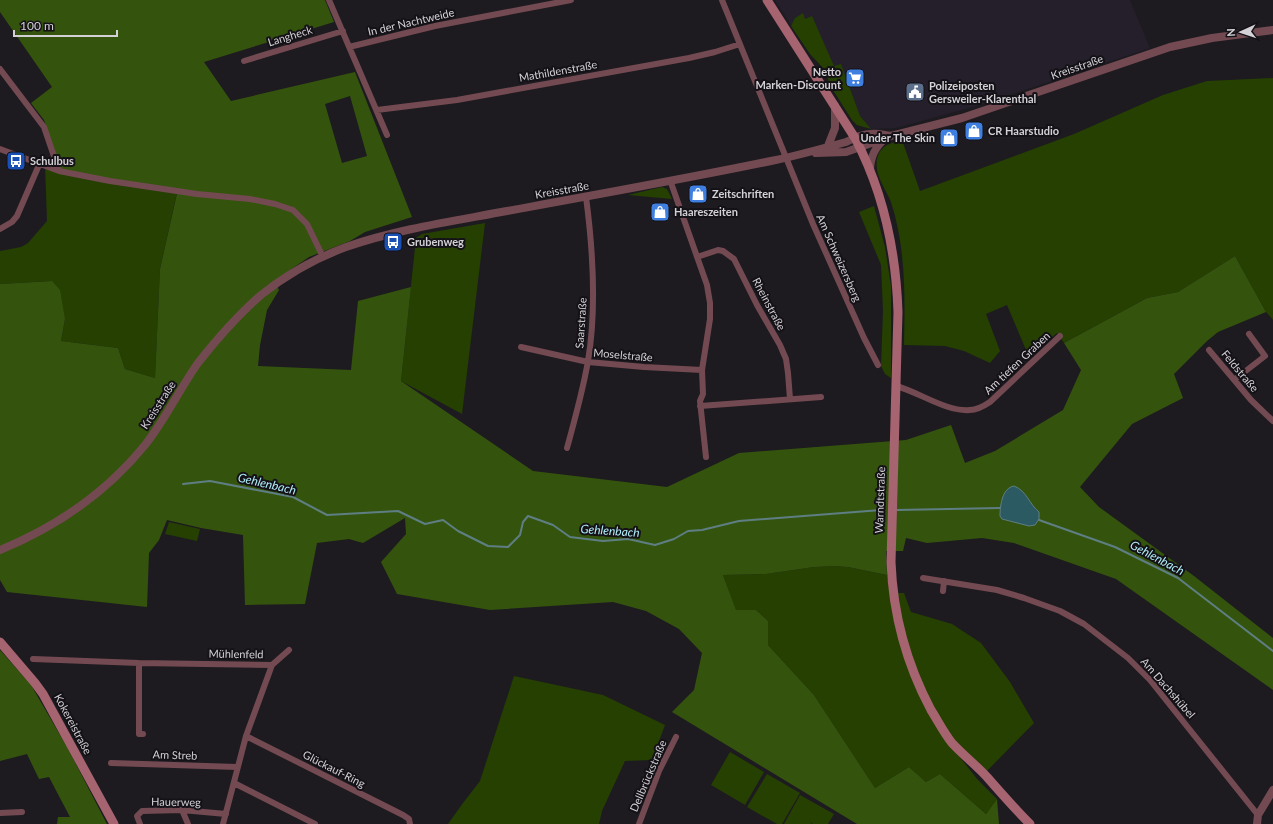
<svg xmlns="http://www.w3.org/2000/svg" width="1273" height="824" font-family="Lato,sans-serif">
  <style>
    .built { fill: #241f2a }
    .green { fill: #254001 }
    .forest { fill: #34540d; fill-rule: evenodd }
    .water { fill: #2c5a62; stroke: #5e7e84 }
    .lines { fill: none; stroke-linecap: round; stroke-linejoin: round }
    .stream { stroke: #5e7e84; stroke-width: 2 }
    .minor { stroke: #744a52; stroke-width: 6 }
    .tertiary { stroke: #744a52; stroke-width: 8 }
    .secondary { stroke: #a66370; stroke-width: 9 }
    .labels { text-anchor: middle; stroke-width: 4; stroke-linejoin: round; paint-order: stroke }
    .street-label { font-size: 11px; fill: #d3d1d5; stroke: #141217 }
    .poi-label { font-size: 11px; font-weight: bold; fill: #d3d1d5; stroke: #141217; text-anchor: start }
    .water-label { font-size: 12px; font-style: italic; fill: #b1eef9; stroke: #141217 }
  </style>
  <rect width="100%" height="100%" fill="#1d1b20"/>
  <!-- built -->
  <path class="built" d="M775,0H1130L1150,48L980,105L896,128L871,129L857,125L852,120L831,87L824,69L806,49Z"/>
  <!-- green -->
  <path class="green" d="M803,13L805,19L812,16L834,66L841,64L860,116L871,129L857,125L852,120L831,87L824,69L810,54L791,26L795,18Z
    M1273,78V320L1266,312L1235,256L1178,292L1147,298L1064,343L1057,333L1029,357L1007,305L986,314L1000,351L990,363L964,351L945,346L904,345C905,298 906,248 891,202C886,189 874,175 877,159C880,146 890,143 902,140L920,191L1074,134L1163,95L1207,81Z
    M45,165L178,188L160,269L155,378L125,369L118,348L61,341L65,319L51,281L0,284V251L21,247L28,243L47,221Z
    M662,187L667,189L672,199L628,195Z
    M874,206L885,247L891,286V378L885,374L881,366L883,311L881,265L859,212Z
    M485,223L462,414L401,381L416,238L422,234Z
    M169,522L200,529L197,541L165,534Z
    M835,566L848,567L887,575L894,621L950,745L978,780L997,799L986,814L940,774L926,782L909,767L875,788L814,695L768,645V621L756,610L736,611L723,575L766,574L814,567Z
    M895,593H904L911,612L952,624L981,643L1010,682L1034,723L984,774L942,725L914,670Z
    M514,676L603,695L665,725L652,760L625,761L602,811L599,824H448L463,803L480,781Z
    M730,752L764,772L745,805L711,785Z
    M767,774L800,793L782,824H777L747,807Z
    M800,795L834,814L828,824H813L809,821L812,824H784Z"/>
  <!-- forest -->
  <path class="forest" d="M0,0H325L334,22L204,62L231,101L355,72L412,217L365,232L350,241L309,257L274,281L279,290L267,310L260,345L258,366L351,370L358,301L411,287L401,381L533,471L667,487L739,453L906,440L951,425L965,463L995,451L1063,410L1081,370L1064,343L1147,298L1178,292L1235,256L1266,312L1218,332L1207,341L1174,374L1183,398L1132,424L1080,487L1099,507L1194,576L1273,638V690L1116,579L1014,543L982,538L927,543L906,538L903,551H886L887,575L848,567L835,566L814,567L766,574L723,575L736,610H756L768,621V645L814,695L875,788L909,767L926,782L940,774L986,814L997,799L999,824H857L672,712L694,690L702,653L679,629L646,611L613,602L490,610L397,594L381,562L406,534L405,518L363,543L349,539L317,543L305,604L245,605L243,535L201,528L167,520L159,540L149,553L147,607L7,592L0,580V284L52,281L60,290L65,319L61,341L118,348L125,369L155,378L160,269L178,189L111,180L61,170L44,120L31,103L52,87L0,12ZM350,96L367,156L342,163L325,104Z
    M0,650L31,685L67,747L107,824H57L58,817H70L49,777L39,779L27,754L0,761Z"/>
  <!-- water -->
  <path class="water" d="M1014,486C1027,491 1029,504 1039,512V519L1035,525L1029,526L1002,519L1000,516C1000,506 1002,488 1014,486Z"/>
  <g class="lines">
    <!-- stream -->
    <path class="stream" d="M183,484L210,481L293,497L327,515L398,511L425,524L443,520L458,531L488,546L508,547L520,535L523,522L528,516L553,525L570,537L603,541L628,539L655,545L674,539L688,531L702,530L739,521L881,510
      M897,510L1000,508
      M1039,520L1115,547L1178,578L1273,651"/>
    <!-- minor -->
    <path class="minor" d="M329,0L387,135
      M722,0L813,224L864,338L878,365
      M349,47L435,26L571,0
      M244,61L343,31
      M0,69L44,127L59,171
      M377,110L457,100L689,58L715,52L740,44
      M0,149L59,171L110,181L197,194L250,199L275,204L293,210L307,224L323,257
      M670,180L707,285L710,303V319L702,370L703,394L700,401L706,457
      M0,229L12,222L17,216L39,165
      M697,257L718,250L723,251L734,259L757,305L780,345L786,359L788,373L790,399
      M521,347L588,362L644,367L702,370
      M1209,350L1251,400L1273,421
      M1234,380L1265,356L1249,334
      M896,386C919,392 946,412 970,410C977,410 984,406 990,402L1060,336
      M700,406L821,397
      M567,448C575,419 583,390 588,361C597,308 593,250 586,197
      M923,578L997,590L1024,598L1060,611L1084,624L1128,658L1150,680L1258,815
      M943,591L944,581
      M33,659L139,663L272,665L246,736L223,824
      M139,663V734H143
      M272,665L289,650
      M246,736L403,815L409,819L410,824
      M111,763L237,767
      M234,783L315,824
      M182,810L188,824
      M0,813L22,812
      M140,824L137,816L142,811L182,810L226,814
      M639,824L659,771L676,737"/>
    <!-- tertiary -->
    <path class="tertiary" d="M828,146L835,128V106
      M816,153L846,152L891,136L962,118L1170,47L1212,38L1273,30
      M870,171C870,158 875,147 885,139
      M0,550C56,527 106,493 145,445C165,420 179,390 198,363C217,339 238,315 261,295C286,275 316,258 346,247C398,229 454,221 507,211C595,195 684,179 771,161C796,156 821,149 846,142C851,140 855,137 860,136C870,132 881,134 891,136
      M1257,824L1258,815L1273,790"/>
    <!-- secondary -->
    <path class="secondary" d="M767,0L855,138C883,191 896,252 898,312L891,562C893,614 906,663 931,710C938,721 944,733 952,743C963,755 976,765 987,777C1001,793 1015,809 1030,824
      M0,642L35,683L43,694L114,824"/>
  </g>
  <!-- icons -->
  <defs>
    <symbol id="supermarket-square" viewBox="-11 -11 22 22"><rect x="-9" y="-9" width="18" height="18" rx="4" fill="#3f7fe0" stroke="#141217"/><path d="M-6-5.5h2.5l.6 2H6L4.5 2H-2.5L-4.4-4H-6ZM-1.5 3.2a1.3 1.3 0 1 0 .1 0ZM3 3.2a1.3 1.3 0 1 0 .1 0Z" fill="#fff"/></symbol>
    <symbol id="civic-square" viewBox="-11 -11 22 22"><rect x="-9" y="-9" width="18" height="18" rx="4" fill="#5c6f8a" stroke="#141217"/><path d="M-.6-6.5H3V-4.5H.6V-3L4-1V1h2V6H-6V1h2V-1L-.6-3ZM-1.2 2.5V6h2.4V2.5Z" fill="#fff"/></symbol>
    <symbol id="shop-square" viewBox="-11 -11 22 22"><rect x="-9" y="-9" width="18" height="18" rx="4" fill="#3f7fe0" stroke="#141217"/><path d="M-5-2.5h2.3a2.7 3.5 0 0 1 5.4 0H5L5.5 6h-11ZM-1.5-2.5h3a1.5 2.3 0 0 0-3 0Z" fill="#fff"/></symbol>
    <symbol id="bus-square" viewBox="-11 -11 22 22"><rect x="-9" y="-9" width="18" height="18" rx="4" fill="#1a4fb4" stroke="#141217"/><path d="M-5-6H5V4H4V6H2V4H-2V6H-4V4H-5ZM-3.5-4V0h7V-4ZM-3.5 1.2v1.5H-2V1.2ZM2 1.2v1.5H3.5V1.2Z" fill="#fff"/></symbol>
  </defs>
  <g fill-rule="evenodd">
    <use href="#supermarket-square" x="844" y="67" width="22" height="22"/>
    <use href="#civic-square" x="904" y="81" width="22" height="22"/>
    <use href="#shop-square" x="963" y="120" width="22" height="22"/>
    <use href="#shop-square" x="938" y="127" width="22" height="22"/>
    <use href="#bus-square" x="5" y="150" width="22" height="22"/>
    <use href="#shop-square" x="687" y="183" width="22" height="22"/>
    <use href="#shop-square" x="649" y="201" width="22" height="22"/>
    <use href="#bus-square" x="382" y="231" width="22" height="22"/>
  </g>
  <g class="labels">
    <!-- street labels -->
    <g class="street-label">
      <text transform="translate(411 22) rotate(-13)" y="4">In der Nachtweide</text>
      <text transform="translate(290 36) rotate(-17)" y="4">Langheck</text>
      <text transform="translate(1077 67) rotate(-19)" y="4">Kreisstraße</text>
      <text transform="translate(558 71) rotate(-10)" y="4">Mathildenstraße</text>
      <text transform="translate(562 190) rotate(-10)" y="4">Kreisstraße</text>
      <text transform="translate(839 258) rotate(66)" y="4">Am Schweizersberg</text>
      <text transform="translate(769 304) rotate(62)" y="4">Rheinstraße</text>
      <text transform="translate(581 323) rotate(-86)" y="4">Saarstraße</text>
      <text transform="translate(623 355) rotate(5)" y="4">Moselstraße</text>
      <text transform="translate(1017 363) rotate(-43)" y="4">Am tiefen Graben</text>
      <text transform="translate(1240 371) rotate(50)" y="4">Feldstraße</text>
      <text transform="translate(158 405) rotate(-57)" y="4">Kreisstraße</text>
      <text transform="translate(880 500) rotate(-88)" y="4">Warndtstraße</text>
      <text transform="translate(236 654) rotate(1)" y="4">Mühlenfeld</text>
      <text transform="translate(1168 688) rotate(49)" y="4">Am Dachshübel</text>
      <text transform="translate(73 724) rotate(62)" y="4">Kokereistraße</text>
      <text transform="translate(175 755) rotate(2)" y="4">Am Streb</text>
      <text transform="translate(334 769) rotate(27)" y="4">Glückauf-Ring</text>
      <text transform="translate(648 776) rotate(-67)" y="4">Dellbrückstraße</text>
      <text transform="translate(176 802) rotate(1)" y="4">Hauerweg</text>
    </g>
    <!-- poi labels -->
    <g class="poi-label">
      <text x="841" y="76" text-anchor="end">Netto<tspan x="841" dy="13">Marken-Discount</tspan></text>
      <text x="929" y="90">Polizeiposten<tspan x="929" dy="13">Gersweiler-Klarenthal</tspan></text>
      <text x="988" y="135">CR Haarstudio</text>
      <text x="935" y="142" text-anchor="end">Under The Skin</text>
      <text x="30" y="165">Schulbus</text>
      <text x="712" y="198">Zeitschriften</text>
      <text x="674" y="216">Haareszeiten</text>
      <text x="407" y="246">Grubenweg</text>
    </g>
    <!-- water labels -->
    <g class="water-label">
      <text transform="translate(267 484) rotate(13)" y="4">Gehlenbach</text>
      <text transform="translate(610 531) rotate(4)" y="4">Gehlenbach</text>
      <text transform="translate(1157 558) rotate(28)" y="4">Gehlenbach</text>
    </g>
  </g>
  <!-- north arrow -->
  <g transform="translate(1241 32) rotate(267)" stroke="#141217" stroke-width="3" paint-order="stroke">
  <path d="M0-3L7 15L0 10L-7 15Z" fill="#d3d1d5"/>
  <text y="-6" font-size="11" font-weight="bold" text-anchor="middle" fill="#d3d1d5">N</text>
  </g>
  <!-- scale -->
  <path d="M14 30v6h103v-6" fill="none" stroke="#d3d1d5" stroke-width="2"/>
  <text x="20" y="30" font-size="12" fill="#d3d1d5" stroke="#141217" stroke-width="3" paint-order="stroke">100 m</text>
</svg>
